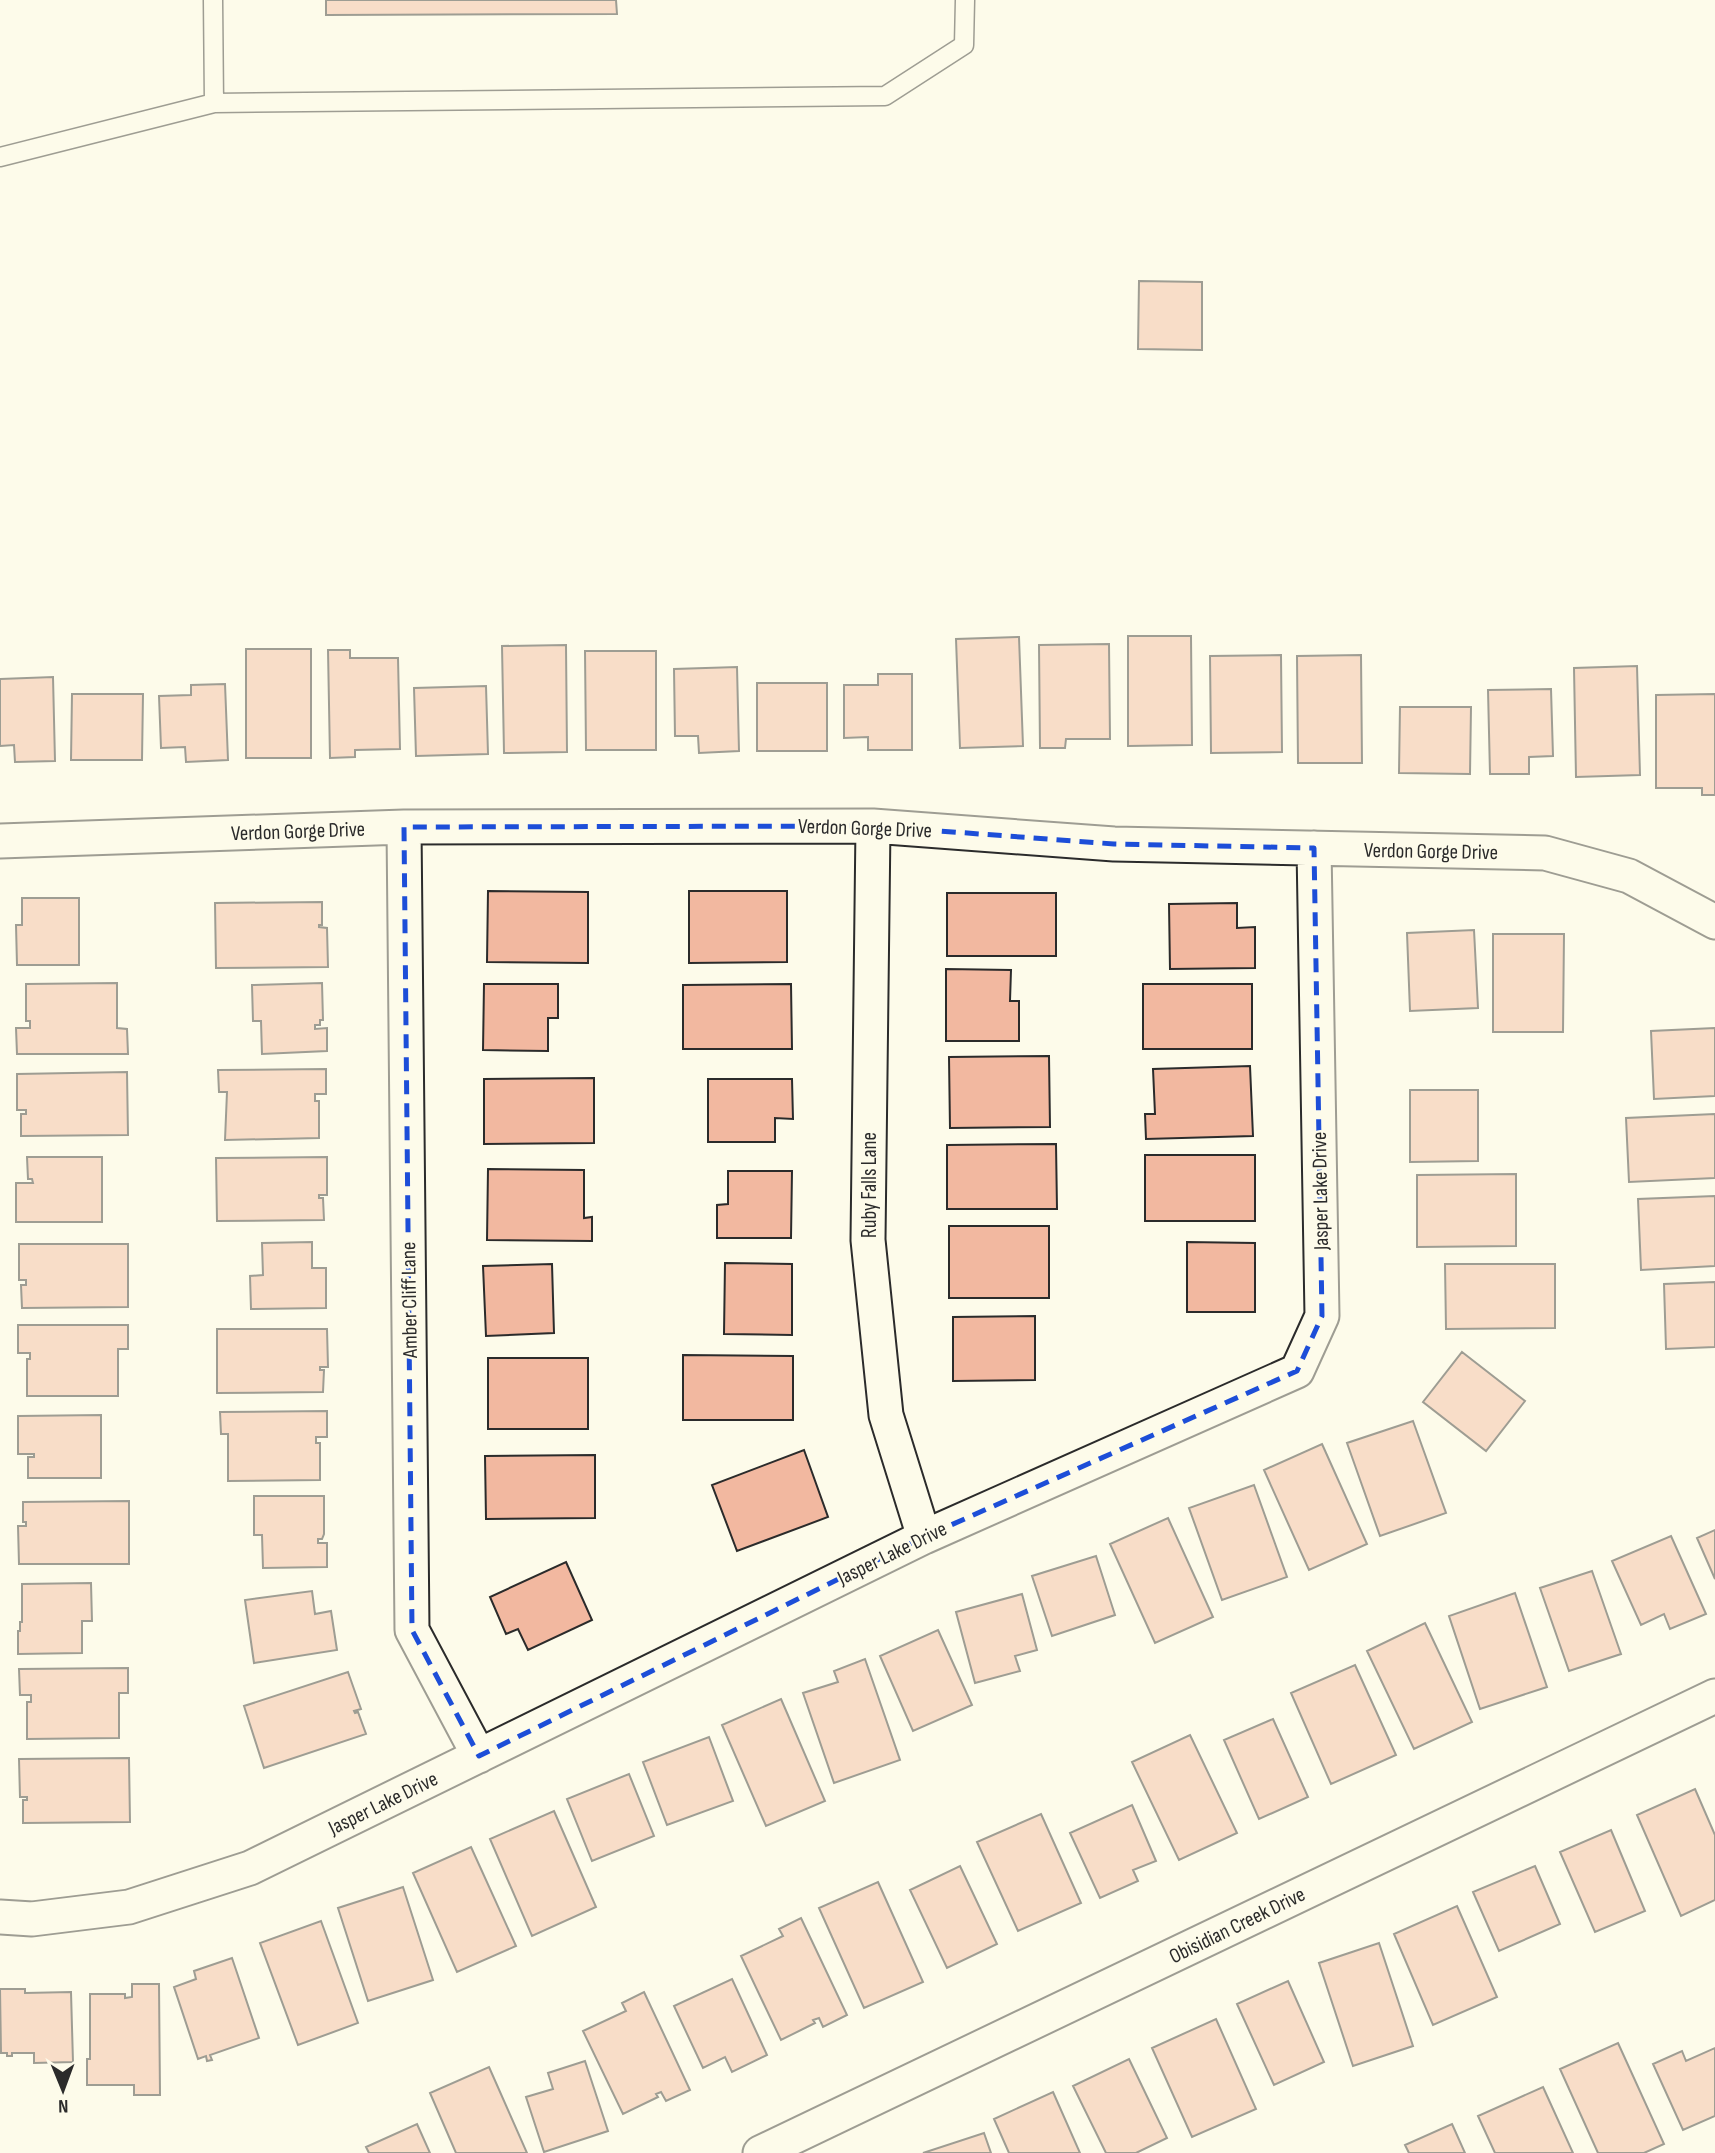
<svg xmlns="http://www.w3.org/2000/svg" width="1715" height="2153" font-family="'Sofia Sans Condensed',sans-serif">
  <style>
    .building { fill: #f2b8a0; stroke: #2b2b2b; stroke-width: 2 }
    .lines { fill: none; stroke-linecap: round; stroke-linejoin: round }
    .lane-casing { stroke: #2b2b2b; stroke-width: 21 }
    .street-casing { stroke: #2b2b2b; stroke-width: 37 }
    .lane { stroke: #fdfbea; stroke-width: 18 }
    .street { stroke: #fdfbea; stroke-width: 33 }
    .marked { fill: none; stroke: #1d4ed8; stroke-width: 5; stroke-dasharray: 14 9; stroke-linejoin: round }
    .labels { text-anchor: middle; stroke-width: 5; stroke-linejoin: round; paint-order: stroke }
    .street-label { font-size: 21px; fill: #2b2b2b; stroke: #fdfbea }
  </style>
  <rect width="100%" height="100%" fill="#fdfbea"/>
  <!-- building -->
  <path class="building" d="M326,0H616L617,14L326,15Z
    M1139,281L1202,282V350L1138,349Z
    M1128,636H1191L1192,745L1128,746Z
    M1019,637L1023,746L960,748L956,639Z
    M1109,644L1110,739H1066L1065,748H1040L1039,645Z
    M566,645L567,752L504,753L502,646Z
    M246,649H311V758H246Z
    M328,650H350V658H398L400,749L355,750V757L330,758Z
    M585,651H656V750H586Z
    M1281,655L1282,752L1211,753L1210,656Z
    M1361,655L1362,763H1298L1297,656Z
    M1637,666L1640,775L1576,777L1574,668Z
    M737,667L739,751L699,753L698,736H675L674,669Z
    M878,674H912V750H868V737L844,738V685H878Z
    M53,677L55,761L15,762L14,745L0,746V679Z
    M757,683H827V751H757Z
    M225,684L228,760L186,762L185,747L161,748L159,696L191,695V685Z
    M486,686L488,754L416,756L414,688Z
    M1551,689L1553,756L1529,757V774H1490L1488,690Z
    M72,694H143L142,760H71Z
    M1715,694V795H1702V788H1656V695Z
    M1400,707H1471L1470,774L1399,773Z
    M488,891L588,892V963L487,962Z
    M689,891H787V962L689,963Z
    M947,893H1056V956H947Z
    M22,898H79V965H17L16,925H22Z
    M322,902V925H319V927L327,928L328,967L216,968L215,903Z
    M1237,903V928L1255,927V968L1170,969L1169,904Z
    M1474,930L1478,1008L1410,1011L1407,933Z
    M1493,934H1564L1563,1032H1493Z
    M946,969L1011,970L1010,1001H1019V1041H946Z
    M117,983V1028L127,1029L128,1054H17L16,1028H30V1021H26V984Z
    M322,983L323,1020H320V1025H315V1029L327,1028V1051L262,1054L261,1021H253L252,985Z
    M484,984H558V1018H548V1051L483,1050Z
    M791,984L792,1049H683V985Z
    M1143,984H1252V1049H1143Z
    M1715,1028V1096L1654,1099L1651,1031Z
    M1049,1056L1050,1127L950,1128L949,1057Z
    M1250,1066L1253,1136L1146,1139L1145,1114H1155L1153,1069Z
    M326,1069V1094H315V1101H319V1138L225,1140L227,1092H219L218,1070Z
    M127,1072L128,1135L21,1136V1114H26V1110H17V1074Z
    M594,1078V1143L484,1144V1079Z
    M708,1079H792L793,1119L775,1118V1142H708Z
    M1410,1090H1478V1161L1410,1162Z
    M1715,1114V1178L1629,1182L1626,1118Z
    M1056,1144L1057,1209H947V1145Z
    M1145,1155H1255V1221H1145Z
    M27,1157H102V1222H16V1183H33L32,1179H28Z
    M327,1157V1195H319V1198H323L324,1220L217,1221L216,1158Z
    M488,1169L584,1170V1218L592,1217V1241L487,1240Z
    M728,1171H792L791,1238H717V1205L728,1204Z
    M1516,1174V1246L1417,1247V1175Z
    M1715,1196V1266L1641,1270L1638,1199Z
    M949,1226H1049V1298H949Z
    M312,1242V1268H326V1308L251,1309L250,1276L263,1275L262,1243Z
    M1187,1242L1255,1243V1312H1187Z
    M19,1244H128V1307L22,1308L21,1285H26V1280H19Z
    M725,1263L792,1264V1335L724,1334Z
    M552,1264L554,1333L486,1336L483,1266Z
    M1445,1264H1555V1328L1446,1329Z
    M1715,1282V1347L1666,1349L1664,1284Z
    M1035,1316V1380L953,1381V1317Z
    M18,1325H128V1349H118V1396H27V1359H30V1353H18Z
    M217,1329H327L328,1367H320V1370H324L323,1392L217,1393Z
    M1462,1352L1525,1401L1486,1451L1423,1402Z
    M683,1355L793,1356V1420H683Z
    M488,1358H588V1429H488Z
    M327,1411V1437H316V1443H320V1480L228,1481V1434H221L220,1412Z
    M101,1415V1478H28V1457H34V1454H18V1416Z
    M1413,1421L1446,1513L1380,1536L1347,1443Z
    M1322,1444L1367,1544L1309,1570L1264,1470Z
    M804,1450L828,1517L737,1551L712,1485Z
    M595,1455V1518L486,1519L485,1456Z
    M1254,1485L1287,1577L1222,1600L1189,1508Z
    M254,1496H324V1534L322,1539H318V1543H327V1567L263,1568L262,1535H254Z
    M129,1501V1564H19L18,1526H26V1522H23V1502Z
    M1168,1518L1213,1617L1155,1643L1110,1544Z
    M1715,1530V1579L1697,1538Z
    M1671,1536L1706,1614L1670,1629L1664,1614L1641,1625L1612,1561Z
    M1096,1556L1115,1615L1052,1636L1032,1576Z
    M566,1562L592,1620L528,1650L518,1629L506,1634L490,1597Z
    M1592,1571L1621,1654L1569,1671L1540,1588Z
    M91,1583L92,1621H82V1653L18,1654V1631H20V1622H22V1584Z
    M312,1591L315,1614L331,1611L337,1650L254,1663L245,1600Z
    M1515,1593L1547,1687L1480,1709L1449,1616Z
    M1022,1594L1037,1650L1015,1656L1020,1671L975,1683L956,1612Z
    M1425,1623L1472,1722L1414,1749L1367,1651Z
    M938,1630L972,1705L913,1731L880,1656Z
    M865,1659L900,1760L834,1783L803,1693L838,1682L834,1671Z
    M1355,1665L1396,1755L1331,1784L1291,1693Z
    M128,1668V1693H119V1738L27,1739V1702H31V1695H20L19,1669Z
    M348,1672L361,1709L354,1711L355,1713L358,1712L366,1734L264,1768L244,1706Z
    M781,1699L825,1801L766,1826L722,1725Z
    M1273,1719L1308,1797L1259,1819L1224,1740Z
    M1190,1735L1237,1833L1179,1860L1132,1762Z
    M709,1737L733,1801L667,1825L643,1762Z
    M129,1758L130,1822L23,1823V1800H27V1797H20L19,1759Z
    M629,1774L654,1836L592,1861L567,1799Z
    M1695,1789L1715,1835V1900L1681,1916L1637,1815Z
    M1132,1805L1156,1861L1133,1870L1138,1881L1100,1898L1070,1833Z
    M554,1811L596,1907L532,1936L490,1839Z
    M1041,1814L1081,1903L1018,1931L977,1842Z
    M1611,1830L1645,1911L1595,1932L1560,1852Z
    M471,1847L516,1946L457,1972L413,1873Z
    M960,1866L997,1944L947,1968L910,1890Z
    M1535,1866L1560,1924L1499,1951L1473,1892Z
    M878,1882L923,1982L864,2008L819,1908Z
    M403,1887L433,1980L368,2001L338,1908Z
    M1457,1906L1497,1997L1433,2025L1394,1934Z
    M801,1918L847,2015L823,2027L819,2018L813,2020L815,2023L781,2040L741,1956L783,1936L779,1929Z
    M321,1921L358,2023L298,2045L260,1943Z
    M1379,1943L1413,2046L1353,2066L1319,1963Z
    M232,1958L259,2038L210,2055L212,2060L207,2061L206,2056L198,2059L174,1987L196,1979L194,1971Z
    M732,1979L767,2055L732,2072L725,2057L703,2068L674,2006Z
    M1288,1981L1324,2062L1274,2085L1237,2004Z
    M132,1984H159L160,2095H134V2085H87V2059H90V1994H125V1998L132,1997Z
    M0,1989H25V1993L71,1992L73,2062L34,2063V2053H12V2056H7V2053H1Z
    M644,1992L690,2090L666,2101L661,2092L656,2094L658,2097L623,2114L583,2031L626,2011L622,2003Z
    M1216,2019L1256,2109L1192,2137L1152,2048Z
    M1618,2043L1664,2144L1644,2153H1598L1560,2069Z
    M1715,2048V2116L1683,2130L1653,2064L1682,2051L1686,2061Z
    M1129,2059L1167,2138L1136,2153H1106L1073,2086Z
    M585,2061L608,2131L544,2152L526,2097L553,2089L548,2073Z
    M489,2067L527,2153H456L430,2093Z
    M1543,2087L1573,2153H1495L1478,2116Z
    M1053,2092L1080,2153H1009L994,2119Z
    M417,2124L430,2153H369L366,2147Z
    M1452,2124L1465,2153H1409L1405,2145Z
    M984,2133L991,2153H923Z"/>
  <g class="lines">
    <defs>
      <path id="lane" d="M213,0L214,103
        M0,157L214,103L885,96L964,45L965,0"/>
      <path id="street" d="M873,826L868,1240L886,1415L924,1537
        M404,827L412,1630L479,1756
        M0,841L404,827L873,826L1114,844L1545,853L1629,876L1715,922
        M0,1917L32,1919L129,1907L250,1868L924,1537L1297,1371L1322,1316L1314,848
        M760,2153L1715,1696"/>
    </defs>
    <!-- lane casing -->
    <use href="#lane" class="lane-casing"/>
    <!-- street casing -->
    <use href="#street" class="street-casing"/>
    <!-- lane -->
    <use href="#lane" class="lane"/>
    <!-- street -->
    <use href="#street" class="street"/>
  </g>
  <!-- marked area -->
  <path d="M0 0H1715V2153H0ZM873,826L1114,844L1314,848L1322,1316L1297,1371L924,1537L479,1756L412,1630L404,827Z" fill="#fdfbea" fill-opacity=".55" fill-rule="evenodd"/>
  <path class="marked" d="M873,826L1114,844L1314,848L1322,1316L1297,1371L924,1537L479,1756L412,1630L404,827Z"/>
  <g class="labels">
    <!-- street labels -->
    <g class="street-label">
      <text transform="translate(865 828) rotate(2)" y="7">Verdon Gorge Drive</text>
      <text transform="translate(298 831) rotate(-2)" y="7">Verdon Gorge Drive</text>
      <text transform="translate(1431 851) rotate(1)" y="7">Verdon Gorge Drive</text>
      <text transform="translate(869 1185) rotate(-90)" y="7">Ruby Falls Lane</text>
      <text transform="translate(1320 1191) rotate(-91)" y="7">Jasper Lake Drive</text>
      <text transform="translate(409 1300) rotate(-91)" y="7">Amber Cliff Lane</text>
      <text transform="translate(892 1553) rotate(-26)" y="7">Jasper Lake Drive</text>
      <text transform="translate(383 1803) rotate(-26)" y="7">Jasper Lake Drive</text>
      <text transform="translate(1237 1925) rotate(-26)" y="7">Obisidian Creek Drive</text>
    </g>
  </g>
  <!-- north arrow -->
  <g transform="translate(63 2090) rotate(179)" stroke="#fdfbea" stroke-width="5" paint-order="stroke">
  <path d="M0-5L12 26L0 18L-12 26Z" fill="#2b2b2b"/>
  <text y="-10" font-size="19" font-weight="bold" text-anchor="middle" fill="#2b2b2b">N</text>
  </g>
</svg>
